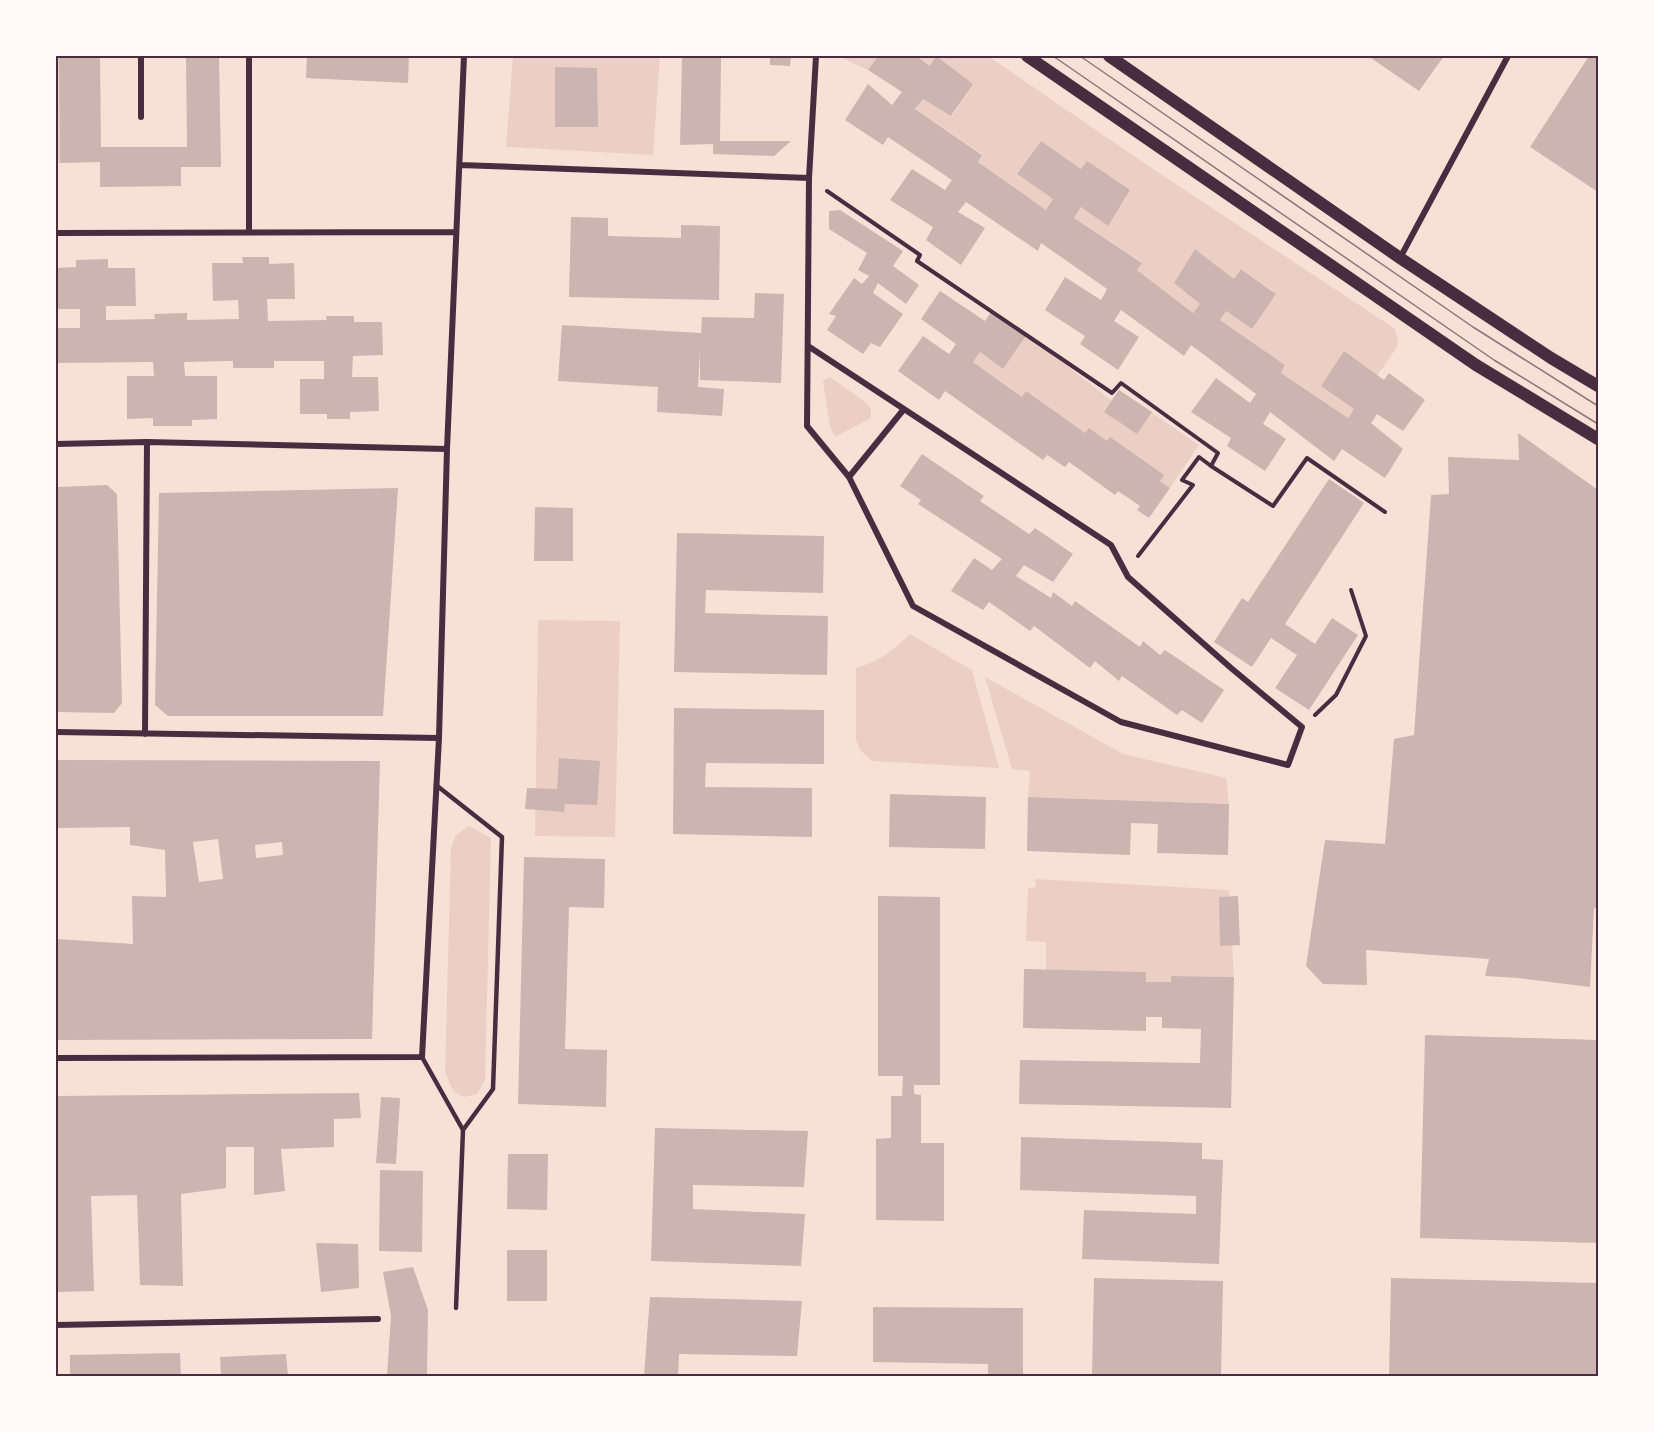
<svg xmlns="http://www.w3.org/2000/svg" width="1654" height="1432" font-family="Commissioner,sans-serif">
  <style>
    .green { fill: #ebcfc5 }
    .building { fill: #ccb4b1; fill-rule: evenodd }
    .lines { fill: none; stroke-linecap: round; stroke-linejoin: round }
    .path { stroke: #4a2c40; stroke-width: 4 }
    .service { stroke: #4a2c40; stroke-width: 4.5 }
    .minor { stroke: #4a2c40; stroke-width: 6 }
    .secondary { stroke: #4a2c40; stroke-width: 12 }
    .tram { stroke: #8f747c; stroke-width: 1.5 }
    .neatline { fill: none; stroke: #4a2c40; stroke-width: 2 }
  </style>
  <rect width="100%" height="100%" fill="#f7e1d7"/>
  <!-- green -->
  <path class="green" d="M56,56H59L60,163H56Z
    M513,56H660L653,155L506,147Z
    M838,56H878L868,70Z
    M916,56H988L1150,167L1394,328L1398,339L1397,347L1348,418L1281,373L1285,365L1220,320L1226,311L1252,329L1275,293L1242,269L1234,279L1195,249L1174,283L1200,304L1193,313L1137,270L1142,262L1074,218L1081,207L1108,225L1124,199L1041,141L1017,174L1053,199L1046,210L978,162L982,154L915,109L923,99L952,116L968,92Z
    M1027,335L1111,400L1119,390L1199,445L1170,488L1107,441L1085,433L1022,397L973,362L980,352L1003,369Z
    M830,377L868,404L871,409V418L835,437L830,427L823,380Z
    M538,620L620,621L615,837L535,836Z
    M910,634L972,670L999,768L872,761L861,751L856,740V668C882,660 891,652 910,634Z
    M985,677L1123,754L1226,778L1229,804L1028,797L1030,771L1012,769Z
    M469,826L491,838L485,1080L477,1094L464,1097L453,1091L445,1072L451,847L456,835Z
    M1035,879L1229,890L1234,977L1172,976L1171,982H1146V972L1046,970V942L1026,941L1028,888L1036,887Z"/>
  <!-- building -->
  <path class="building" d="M59,56H100L101,147H187L186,56H219L221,167H181V186L100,187V162L60,163Z
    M307,56H409L408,83L306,78Z
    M682,56H721L720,141H791L774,156L713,154V144L680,145Z
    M770,56H791L790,66L770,65Z
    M878,56H916L930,66L936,56L973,84L951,116L923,99L915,109L982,155L978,162L1046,210L1053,199L1017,174L1041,141L1081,169L1087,161L1130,190L1108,226L1081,207L1074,218L1142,263L1137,270L1193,313L1200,304L1174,283L1195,249L1234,279L1241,269L1276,294L1252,329L1226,311L1220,320L1285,365L1281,373L1348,418L1354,409L1321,386L1344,351L1384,380L1389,373L1425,400L1403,431L1377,414L1371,423L1403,449L1385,478L1342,449L1334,461L1270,412L1263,424L1286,439L1265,471L1227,446L1231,438L1191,412L1216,378L1250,403L1256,394L1191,345L1184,356L1121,310L1114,321L1139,337L1118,370L1080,344L1085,336L1045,310L1065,277L1101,300L1107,289L1041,243L1038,251L966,202L958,212L985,228L961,265L926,240L933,227L890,200L912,169L945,190L952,180L888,137L883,145L845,120L868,84L892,105L902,92L868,70Z
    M1368,56H1444L1419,91Z
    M1589,56H1598V192L1530,147Z
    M555,67L597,68L598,127H555Z
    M840,210L903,251L893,266L919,285L906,304L878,283L873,293L903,314L880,347L871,343L863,354L827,330L836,316L829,314L854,278L862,284L869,276L858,270L867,253L829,229V211Z
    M571,217L608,218V236L681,238V225L720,226L719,300L569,297Z
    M242,257H269V264L294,263L295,299H267L268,321L327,320L326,316H354V322H382L383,355L353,356L352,377H378L379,411L350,412V419H327V414H300V379H324V361H274V368H233V361L184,362L185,376H217V419L192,420V426H153V418L127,419V376H154L153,362L56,363V328H80V309H56V268L76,267V260L108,259V268H135L136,306H106V320L155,319L154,314L187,313V320L239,319L238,300L213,301L212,263H243Z
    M940,291L985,321L991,312L1026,336L1003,369L980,352L973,362L1022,397L1026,391L1085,433L1089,428L1107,441L1110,437L1164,475L1160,481L1170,488L1149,518L1137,510L1140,506L1118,491L1115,495L1069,462L1065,467L1047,455L1043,460L945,391L939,400L898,371L923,336L949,354L956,344L921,319Z
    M755,293L784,294L781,383L700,380V351L698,387L724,389L722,416L657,412L658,387L558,381L562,325L701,333L702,317L754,318Z
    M1119,390L1152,412L1137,434L1104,412Z
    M1518,433L1598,490V908H1594L1590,987L1518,978L1485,976L1489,959L1366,950L1367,985L1323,984L1306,966L1325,840L1385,844L1394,739L1414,735L1431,495L1449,494L1448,457L1519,460Z
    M922,454L984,496L980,501L1029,534L1035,528L1073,554L1053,582L1024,565L1016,576L1051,598L1053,592L1072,606L1075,601L1140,647L1143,641L1160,655L1165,650L1224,690L1202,723L1182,710L1177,715L1122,676L1119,681L1095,661L1090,668L1034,626L1030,631L989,602L983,610L951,591L974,558L992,570L1002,559L918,504L921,500L900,486Z
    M1329,479L1364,503L1285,624L1315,644L1332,618L1358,635L1309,710L1275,688L1297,655L1271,638L1252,667L1214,642L1242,598L1248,602Z
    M107,485L117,494L122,703L114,713L56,712V487Z
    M398,488L383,716H168L155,705L159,493Z
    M535,507L573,508V561H534Z
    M677,533L824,536L823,593L706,590L705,613L828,616L827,675L674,672Z
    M674,708L824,710V764L706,763L705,787L812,788V837L673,834Z
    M559,758L600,761L597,805L565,804L564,812L525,809L527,788L557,789Z
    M56,760L380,761L372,1039L56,1040V939L133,944L132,896L166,897L165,850L130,845V827L56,828ZM218,839L223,879L199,882L193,842ZM282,842L283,855L256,858L255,845Z
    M890,794L986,797L985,849L889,847Z
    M1028,797L1229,804L1228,855L1157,853L1158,824L1131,823L1130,855L1027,851Z
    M524,857L605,859L604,908L569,907L565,1049L607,1050L606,1107L518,1104Z
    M878,896L940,897V1085H914V1094L921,1095V1143H944V1221L876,1220V1139L891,1138V1096H902L903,1076H878Z
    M1238,896L1240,945L1220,946L1219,897Z
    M1024,969L1146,972V982H1171V976L1234,977L1231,1108L1019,1104L1020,1060L1200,1063L1201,1029L1162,1028V1017H1146V1031L1023,1028Z
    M1425,1035L1598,1040V1243L1420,1238Z
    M359,1093L361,1118L334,1119V1147L281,1149L285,1191L254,1195V1147H226V1188L181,1194L183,1286L140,1285L137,1195L91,1196L94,1291L56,1292V1096Z
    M381,1097L400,1098L396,1164L376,1163Z
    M655,1128L808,1131L804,1187L693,1185V1209L805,1214L801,1266L651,1261Z
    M1021,1137L1202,1143V1159L1223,1160L1219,1264L1082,1259L1084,1210L1196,1214V1196L1020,1190Z
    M508,1154H548L547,1210L507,1209Z
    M380,1170L423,1171L422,1252L379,1251Z
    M316,1243L358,1244L359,1288L321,1292Z
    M507,1250H547V1301H507Z
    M413,1267L428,1310L427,1375L387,1376L391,1316L383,1272Z
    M1094,1278L1223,1281L1221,1376H1092Z
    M1391,1278L1598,1283V1376H1389Z
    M650,1297L802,1301L797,1356L679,1354L678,1376H644Z
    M873,1307L1023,1308V1376H988V1364L873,1362Z
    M180,1353L181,1376H70V1355Z
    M286,1354L288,1376H221L220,1357Z"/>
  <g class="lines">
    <!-- path -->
    <path class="path" d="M827,191L920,255L917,261L1112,393L1121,383L1218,453L1211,466L1273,506L1307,458L1385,512
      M1138,556L1193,485L1182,480L1199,457L1211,466
      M1315,715L1336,695L1366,636L1351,590"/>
    <!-- service -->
    <path class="service" d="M436,785L502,837L493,1089L463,1130
      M422,1057L463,1130L456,1308"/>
    <!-- minor -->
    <path class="minor" d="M141,117V56
      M460,165L809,178
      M249,232V56
      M56,233L456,232
      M1400,258L1508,56
      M808,346L1111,545L1128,577L1231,668L1302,727L1288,765L1121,722L913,606L849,477L807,426L809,178L816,56
      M56,444L147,442L447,449
      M849,477L904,409
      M56,732L439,738
      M145,734L147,442
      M56,1058L422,1057L439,738L447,449L464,56
      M56,1325L378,1319"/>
    <!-- secondary -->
    <path class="secondary" d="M1027,56L1476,365L1598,439
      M1109,56L1400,258L1551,358L1598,386"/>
    <!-- tram -->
    <path class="tram" d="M1053,56L1494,360L1598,424
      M1080,56L1473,327L1598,406"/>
  </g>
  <!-- border -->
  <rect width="1654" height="1432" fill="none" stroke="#fffaf5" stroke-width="114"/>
  <rect x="57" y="57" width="1540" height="1318" class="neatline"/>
</svg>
